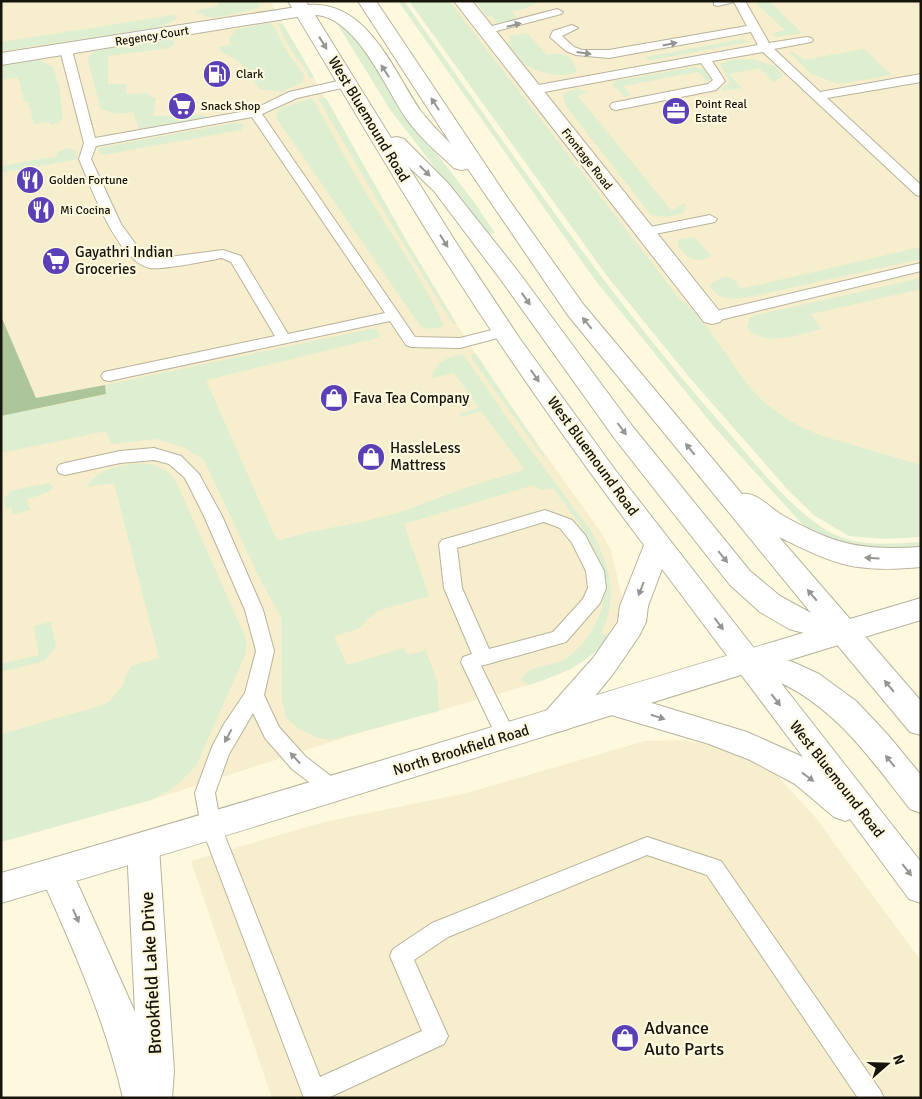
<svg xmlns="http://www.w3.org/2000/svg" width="922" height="1099" font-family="Signika,sans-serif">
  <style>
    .built { fill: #f6eecd }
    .green { fill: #ddefd0 }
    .forest { fill: #adc699 }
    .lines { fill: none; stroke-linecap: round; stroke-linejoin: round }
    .service-casing { stroke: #b8b39b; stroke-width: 2 }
    .minor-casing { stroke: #b8b39b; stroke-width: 2 }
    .tertiary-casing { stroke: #b8b39b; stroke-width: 2 }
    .primary-casing { stroke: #b8b39b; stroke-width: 2 }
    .service { fill: #fff; fill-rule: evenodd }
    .minor { fill: #fff; fill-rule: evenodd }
    .tertiary { fill: #fff; fill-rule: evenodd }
    .primary { fill: #fff; fill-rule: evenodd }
    .oneway { fill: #969591 }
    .labels { text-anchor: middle; stroke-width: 4.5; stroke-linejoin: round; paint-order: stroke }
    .far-street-label { font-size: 12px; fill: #16140b; stroke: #fef8df }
    .far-poi-label { font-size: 12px; fill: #16140b; stroke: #fef8df; text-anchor: start }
    .street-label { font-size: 15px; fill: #16140b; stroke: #fef8df }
    .poi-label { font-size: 15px; fill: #16140b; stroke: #fef8df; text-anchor: start }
    .near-street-label { font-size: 18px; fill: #16140b; stroke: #fef8df }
    .near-poi-label { font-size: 18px; fill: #16140b; stroke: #fef8df; text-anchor: start }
  </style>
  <rect width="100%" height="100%" fill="#fef8df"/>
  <!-- built -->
  <path class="built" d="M1,1H270L406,240L456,323L500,391L601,532L611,550L622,598L620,619L600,648L572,669L529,685L356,734L151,800L1,842Z
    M442,1H921V473L774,430Z
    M679,740L712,745L749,757L772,770L815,817L921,961V1098H272L191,861L324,822L467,793L645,741Z"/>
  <!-- green -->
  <path class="green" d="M217,1H258L259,8L220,17H206L202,13L195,14L198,10L219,6Z
    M398,1H404C505,143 602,288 717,419C750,456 781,500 823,528C852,548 887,544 921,542V549L896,550L846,546L804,526L716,429L595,280Z
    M409,1H449L680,299C710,323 726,358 750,387C768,409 792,424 819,435L921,465V537L885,539L849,536L815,516L788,490L689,377L607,276Z
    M476,1H540L524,9L512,11L517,19L498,23L491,16L487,17Z
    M754,1H769L802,33L775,37L773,33L785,30Z
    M174,15L176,17L175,20L160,27L1,51V42Z
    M336,22L344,24L367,54L407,115L474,202L495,233L487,235L391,111Z
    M269,23L275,28L286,50L304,75L303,82L281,92L260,89L241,63L222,52L219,47L231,45L229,38L237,29Z
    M279,24H283L314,77L309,79C308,69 301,64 295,56C288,46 282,35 279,24Z
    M527,33L547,55C564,52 571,54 577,71C567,79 543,74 531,68C522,64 514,50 507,42L511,40L508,36Z
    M171,39L175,42L174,45L169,48L108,56V84H127L126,94L148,93L150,97H156L153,116L205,115L204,118L139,129L133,112L116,114L101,109L88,61L90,55L95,51Z
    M742,39L749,42L653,60H648L645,57Z
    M864,49L892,75L838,84L810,73L789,52H794L804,60Z
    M752,59L775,66L783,76L774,82L760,68L729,74L742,88L724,91L722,88L730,83L720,64L732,60Z
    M40,60L53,67L59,87L63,118L57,124L50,125L49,122L34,124L28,101H24L18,77L1,80V66Z
    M694,67L703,69L711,80L707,81L698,72L623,86L630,95L625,97L613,85L615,81Z
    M578,89L587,92L578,96L672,211L684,203L686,204L683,213L667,217L651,215L566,106L563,95L568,91Z
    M312,98C330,129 346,161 365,191C392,235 423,279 444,326L432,329L421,327L277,119L276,115L281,108Z
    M318,98H326L406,240L456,323L453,324C406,249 361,174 318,98Z
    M234,123L244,124L241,130L103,155L100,154L98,148Z
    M68,148L76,151L78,159L1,173V166L57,156V152Z
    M694,237L711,255C698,267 681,256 677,242L680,239Z
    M921,247V259L754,296C737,299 718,303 710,285C715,281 726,274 733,279C736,281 739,286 741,289Z
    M921,278V289L811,314L821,329C800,334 763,349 747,327L750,318L756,315Z
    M375,328L380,335L377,338L206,380L277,541L305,533L366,521L398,513L468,487L523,470V467L481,411L462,417L459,414L479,407L454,373L432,378C434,363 449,356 463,354L513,426L591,531C610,565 619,597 601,633L609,637C588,664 560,675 529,685L521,679C531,663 550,668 565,659C577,652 589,637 595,625C623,571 583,530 553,488L540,490L534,485L404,524L429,596L377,611L358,629L334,636L347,665L404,648L408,655L426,650L437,682L439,711L331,740L318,738L299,729L286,718L282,700L281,617L259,577L204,460L183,447L155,439L112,444L106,431L1,453V416L106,395L105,385Z
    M471,353L476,354L545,456L543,457L472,359Z
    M140,463C155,464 164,467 175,479L247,641L246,653L196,766L175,787L151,800L1,842V734L97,707L110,701L123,685L128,671L132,666L159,658L114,483L87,487C97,468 121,466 140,463Z
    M49,483L53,487L50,491L43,494L27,499L30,510L13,514L11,507L6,509L4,499L10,491Z
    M51,622L56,647L44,661L1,672V664L39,655L34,626Z"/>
  <!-- forest -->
  <path class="forest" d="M1,316L36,398L105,385L106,394L1,416Z"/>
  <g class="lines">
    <defs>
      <path id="service" d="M714,1H745L769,43L807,37L811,38L813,40L811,42L774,49L820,92L921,74V82L827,98L921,185V196L916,195L763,52L712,61L725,81L716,90L616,110L612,109L610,106L612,103L708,84L713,80L701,63L533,94L527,90L533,86L758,45L751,32L609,58L576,55L566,51L550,37L553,31L572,25L578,28L562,36L574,47L582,50H609L747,26L734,2L718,6L714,5Z
        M557,9L563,12L561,14L485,34L479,31L481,29Z
        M66,46L72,50L95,138L252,110L289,92L347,79L351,80L353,83L351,86L297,98L262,114L415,337L460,338L504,327L509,329L511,332L509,335L460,348L411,347L406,345L390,321L109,381L104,380L101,376L104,372L109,371L275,336L231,262L222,258C207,261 162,270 150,268C117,261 91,187 79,159L84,143L60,50ZM252,117L385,313L288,334L241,256L223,250L154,259L142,253L121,224L91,159L96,146Z
        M710,215L717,219L715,222L645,236L638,232L645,228Z
        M921,263V271L712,322L707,320L705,317L707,314L712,312Z
        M154,448L181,456L199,474L222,516L263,610L274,651L264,695L279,727L306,757L340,783L343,789L340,795L333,798L326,795L292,769L265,738L253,713L229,754L215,793L221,826L320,1077L422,1031L390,956L393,949L432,923L647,837L721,861L880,1090L884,1098H858L707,875L647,855L448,937L414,960L448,1036L444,1044L328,1098H304L201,826L195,793L212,747L224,724L245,693L256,651L245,610L204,516L185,478L169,464L154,460L120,463L65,475L59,473L57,469L59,465L65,463L120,451Z
        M545,510L572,520L585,535L604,571L606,588L600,603L566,642L481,666L516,736L513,742L506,744L499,742L461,662L463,657L472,654L444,588L439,544L442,540ZM544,522L560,528L572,543L586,571L588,588L583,599L553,632L489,649L462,588L457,548Z"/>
      <path id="minor" d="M454,1H472L720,312L724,317L720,322L712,324L704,322Z
        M303,6L309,7L312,11L309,15L1,65V53Z
        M143,833L155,837L159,847L174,1071L172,1098H123C105,1019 72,946 39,872L44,862L56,857L68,862L135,1012L127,847L131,837Z"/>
      <path id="tertiary" d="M921,598V620C614,712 309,813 1,903V873C309,785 614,688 921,598Z"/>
      <path id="primary" d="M288,1H306L308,5C367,0 393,70 420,110C429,122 440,133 451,144L358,1H376L507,197L583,304L742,494C757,492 770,508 782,515C796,523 812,531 827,537C857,549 888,549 921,547V567C900,569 879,570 858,567C832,564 802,548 779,537L921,701V735L910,732L834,641L789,629L760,612L730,585L615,439L501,280L434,191L408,166L457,244L520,339L616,471L757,652L793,662L819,674L856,701L888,735L921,775V813L910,809C872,761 838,710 781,683L921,862V903L909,899L850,819L845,821L834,817L795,784L750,760L709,744L601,712L597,703L601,694L612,691L747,732L803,757L662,569L648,606L646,622L639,636L613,674L568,729L557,732L546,729L542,720L546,711L593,658L618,622L620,606L644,545C570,447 500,347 435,244C385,164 337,82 288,1ZM315,15C357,16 387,92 408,121C421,139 438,153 454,168L461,170L468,169L567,314L811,613L780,596L750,571L633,427L517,270L448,183L404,139L397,137L391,138Z"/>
    </defs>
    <!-- service casing -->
    <use href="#service" class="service-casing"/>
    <!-- minor casing -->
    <use href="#minor" class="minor-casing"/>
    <!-- tertiary casing -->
    <use href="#tertiary" class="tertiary-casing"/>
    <!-- primary casing -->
    <use href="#primary" class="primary-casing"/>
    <!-- service -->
    <use href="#service" class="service"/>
    <!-- minor -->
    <use href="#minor" class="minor"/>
    <!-- tertiary -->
    <use href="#tertiary" class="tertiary"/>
    <!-- primary -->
    <use href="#primary" class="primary"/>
  </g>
  <!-- one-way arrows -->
  <defs><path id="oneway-solid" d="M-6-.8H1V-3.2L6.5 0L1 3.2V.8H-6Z" transform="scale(1.25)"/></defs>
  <g class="oneway">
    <use href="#oneway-solid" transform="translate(514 25) rotate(-14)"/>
    <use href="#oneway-solid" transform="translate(323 43) rotate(58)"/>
    <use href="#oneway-solid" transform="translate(670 44) rotate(-11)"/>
    <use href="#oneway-solid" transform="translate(584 53) rotate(8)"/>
    <use href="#oneway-solid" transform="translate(385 71) rotate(-123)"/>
    <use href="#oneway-solid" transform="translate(435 104) rotate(-123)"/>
    <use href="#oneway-solid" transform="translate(425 171) rotate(45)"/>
    <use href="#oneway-solid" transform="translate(444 241) rotate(58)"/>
    <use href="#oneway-solid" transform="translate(526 299) rotate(55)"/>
    <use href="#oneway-solid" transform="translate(587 323) rotate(-129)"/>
    <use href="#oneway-solid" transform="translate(535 376) rotate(55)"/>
    <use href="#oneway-solid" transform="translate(622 429) rotate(53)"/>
    <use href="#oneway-solid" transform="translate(690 449) rotate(-129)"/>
    <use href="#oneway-solid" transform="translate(723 557) rotate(51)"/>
    <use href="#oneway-solid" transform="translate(872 558) rotate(-177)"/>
    <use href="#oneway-solid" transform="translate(641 589) rotate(111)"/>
    <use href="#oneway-solid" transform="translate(812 595) rotate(-130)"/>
    <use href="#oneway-solid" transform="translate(719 624) rotate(54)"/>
    <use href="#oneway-solid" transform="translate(889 686) rotate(-130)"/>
    <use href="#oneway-solid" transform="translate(776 700) rotate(52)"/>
    <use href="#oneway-solid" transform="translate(658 717) rotate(17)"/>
    <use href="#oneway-solid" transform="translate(228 736) rotate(118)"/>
    <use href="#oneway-solid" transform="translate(295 758) rotate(-133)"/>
    <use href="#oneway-solid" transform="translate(890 761) rotate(-129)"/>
    <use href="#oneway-solid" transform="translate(808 777) rotate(36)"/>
    <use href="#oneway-solid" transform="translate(907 870) rotate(52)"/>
    <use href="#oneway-solid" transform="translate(76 916) rotate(66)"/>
  </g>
  <!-- icons -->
  <defs>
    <symbol id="fuel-disc" viewBox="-11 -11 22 22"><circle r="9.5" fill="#5b3fb7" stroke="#fef8df"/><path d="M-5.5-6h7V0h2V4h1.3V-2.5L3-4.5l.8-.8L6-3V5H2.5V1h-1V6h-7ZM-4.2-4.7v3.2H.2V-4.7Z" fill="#fff"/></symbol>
    <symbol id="supermarket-disc" viewBox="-11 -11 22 22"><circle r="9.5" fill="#5b3fb7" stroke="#fef8df"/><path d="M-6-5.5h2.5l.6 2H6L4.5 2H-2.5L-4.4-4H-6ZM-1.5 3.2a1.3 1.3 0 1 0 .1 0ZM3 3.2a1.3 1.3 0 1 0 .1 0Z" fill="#fff"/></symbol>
    <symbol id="office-disc" viewBox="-11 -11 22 22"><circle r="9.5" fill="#5b3fb7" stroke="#fef8df"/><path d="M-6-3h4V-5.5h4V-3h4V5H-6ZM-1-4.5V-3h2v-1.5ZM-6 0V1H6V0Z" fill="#fff"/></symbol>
    <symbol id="restaurant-disc" viewBox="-11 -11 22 22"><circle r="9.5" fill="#5b3fb7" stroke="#fef8df"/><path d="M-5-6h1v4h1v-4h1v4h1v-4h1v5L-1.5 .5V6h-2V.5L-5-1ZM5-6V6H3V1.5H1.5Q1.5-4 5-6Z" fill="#fff"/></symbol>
    <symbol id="shop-disc" viewBox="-11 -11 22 22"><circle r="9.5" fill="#5b3fb7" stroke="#fef8df"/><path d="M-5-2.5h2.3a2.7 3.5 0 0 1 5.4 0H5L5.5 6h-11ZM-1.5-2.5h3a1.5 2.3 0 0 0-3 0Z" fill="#fff"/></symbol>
  </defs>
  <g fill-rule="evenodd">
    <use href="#fuel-disc" x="201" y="58" width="32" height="32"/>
    <use href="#supermarket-disc" x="166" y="90" width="32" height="32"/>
    <use href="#office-disc" x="660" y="95" width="32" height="32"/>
    <use href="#restaurant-disc" x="14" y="164" width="32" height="32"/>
    <use href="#restaurant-disc" x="25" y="194" width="32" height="32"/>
    <use href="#supermarket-disc" x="40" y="245" width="32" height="32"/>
    <use href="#shop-disc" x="318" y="382" width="32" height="32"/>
    <use href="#shop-disc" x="355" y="441" width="32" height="32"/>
    <use href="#shop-disc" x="609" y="1022" width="32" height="32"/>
  </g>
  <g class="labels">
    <!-- far-street labels -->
    <g class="far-street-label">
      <text transform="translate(152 36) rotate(-9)" y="4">Regency Court</text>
      <text transform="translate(587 159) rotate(52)" y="4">Frontage Road</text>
    </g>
    <!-- far-poi labels -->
    <g class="far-poi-label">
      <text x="236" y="78">Clark</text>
      <text x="695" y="108">Point Real<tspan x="695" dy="14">Estate</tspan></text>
      <text x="201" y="110">Snack Shop</text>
      <text x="49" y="184">Golden Fortune</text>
      <text x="60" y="214">Mi Cocina</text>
    </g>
    <!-- street labels -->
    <g class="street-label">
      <text transform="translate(369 119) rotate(59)" y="5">West Bluemound Road</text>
      <text transform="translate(593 456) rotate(54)" y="5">West Bluemound Road</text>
      <text transform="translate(461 750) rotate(-17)" y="5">North Brookfield Road</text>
      <text transform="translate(837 779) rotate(52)" y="5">West Bluemound Road</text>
    </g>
    <!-- poi labels -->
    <g class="poi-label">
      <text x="75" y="257">Gayathri Indian<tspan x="75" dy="17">Groceries</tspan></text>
      <text x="353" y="403">Fava Tea Company</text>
      <text x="390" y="453">HassleLess<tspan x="390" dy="17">Mattress</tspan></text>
    </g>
    <!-- near-street labels -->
    <g class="near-street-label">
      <text transform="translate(151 973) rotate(-93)" y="6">Brookfield Lake Drive</text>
    </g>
    <!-- near-poi labels -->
    <g class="near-poi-label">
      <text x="644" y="1034">Advance<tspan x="644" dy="21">Auto Parts</tspan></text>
    </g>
  </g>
  <!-- border -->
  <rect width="922" height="1099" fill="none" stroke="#16140b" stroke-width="5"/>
  <!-- north arrow -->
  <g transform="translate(887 1064) rotate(70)" stroke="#fef8df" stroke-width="4" paint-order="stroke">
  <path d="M0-4L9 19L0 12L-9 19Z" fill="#16140b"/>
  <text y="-8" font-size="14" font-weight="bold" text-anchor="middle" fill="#16140b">N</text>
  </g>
</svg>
